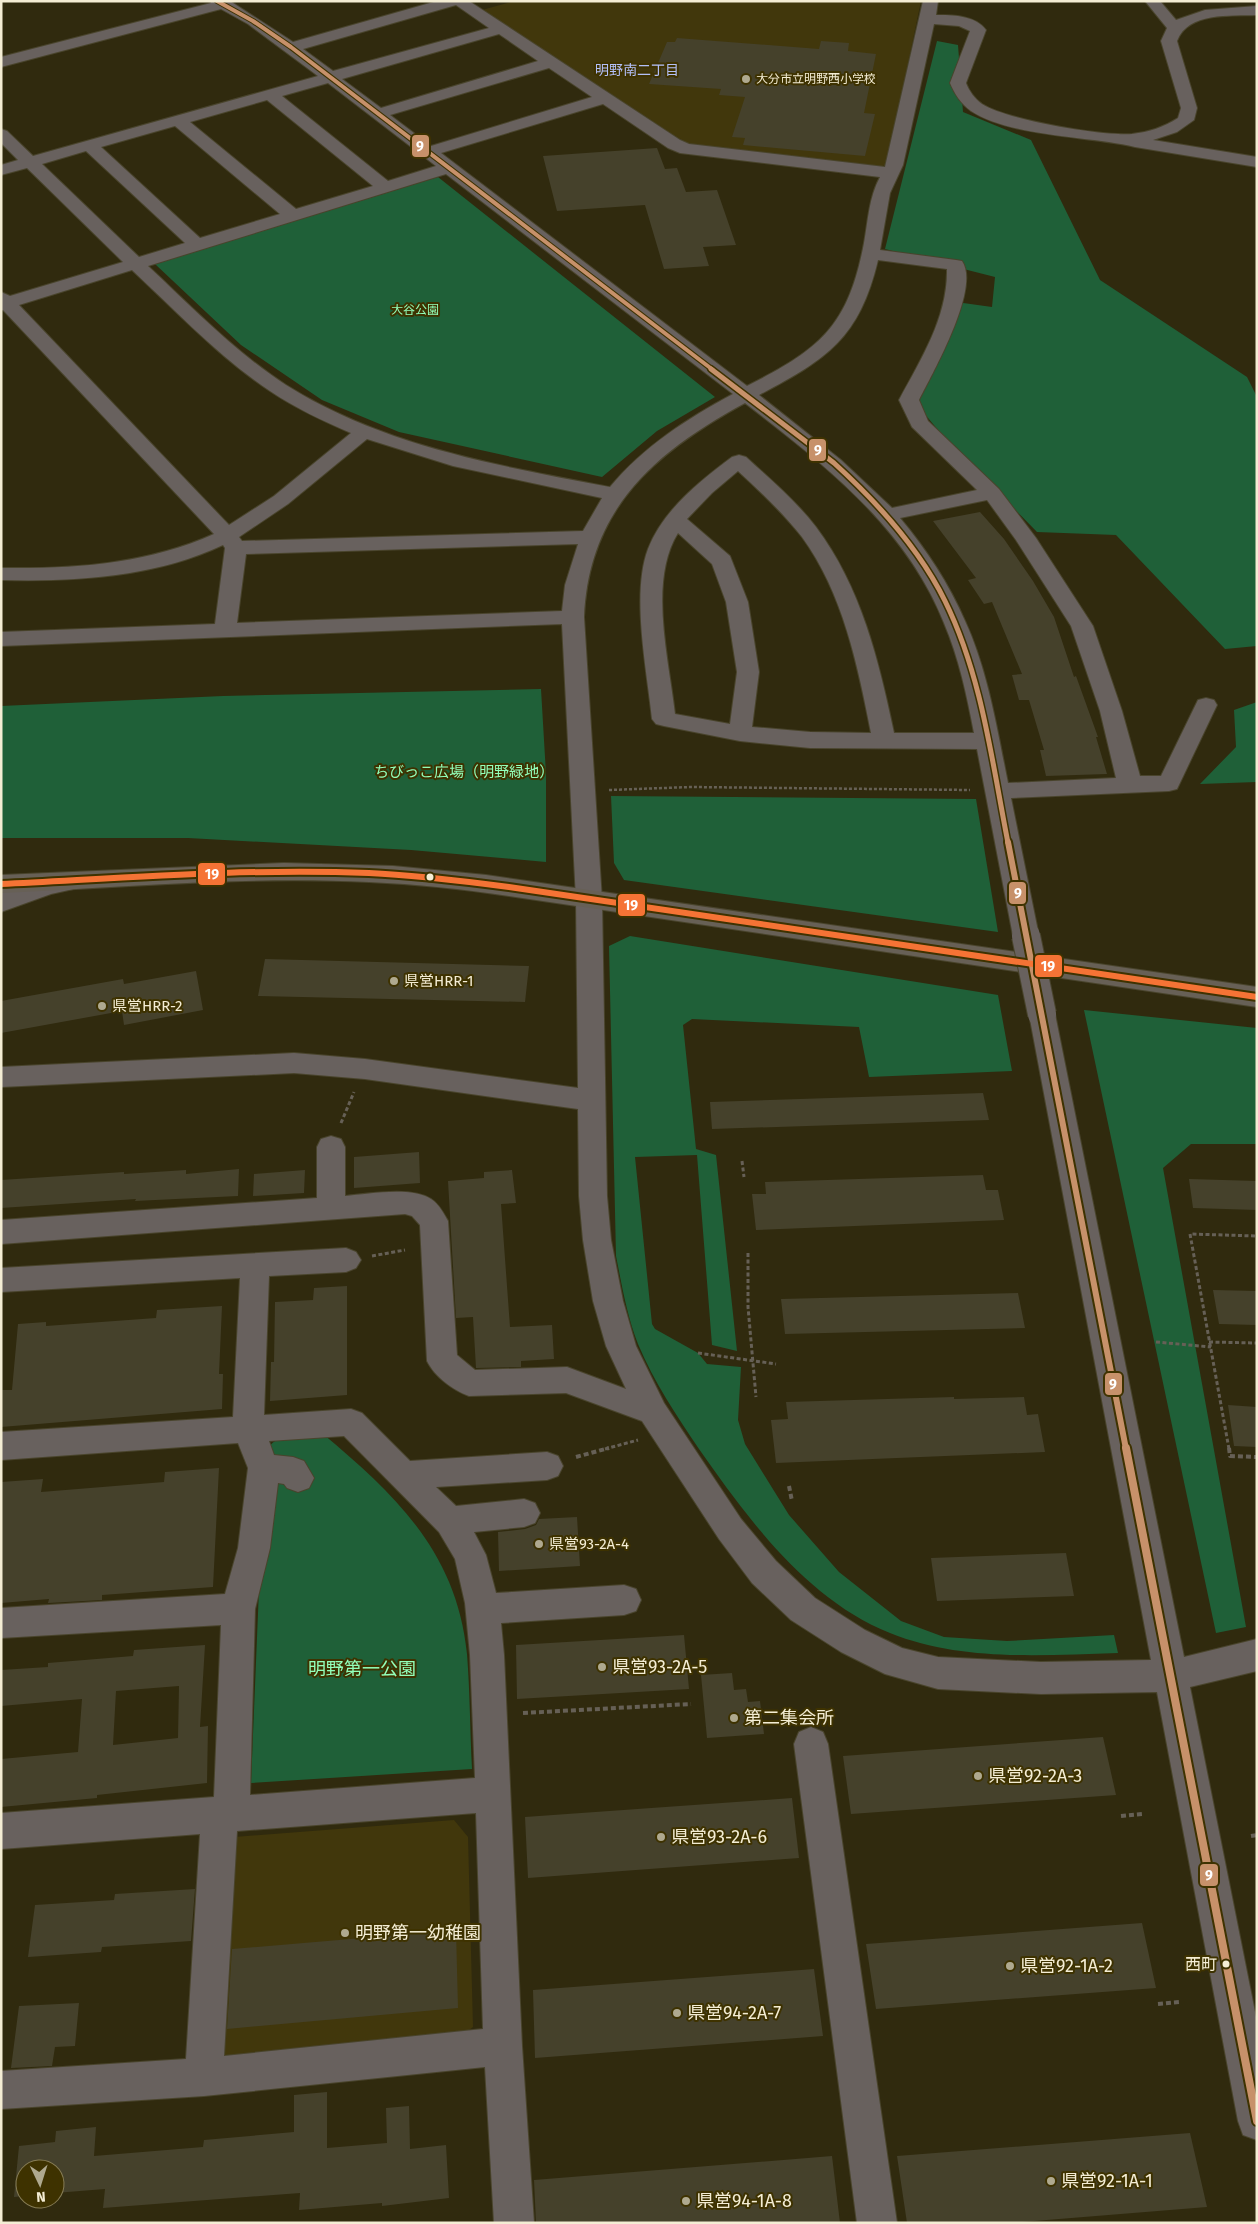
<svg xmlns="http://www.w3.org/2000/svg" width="1258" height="2224" font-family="'Fira Sans','Noto Sans JP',sans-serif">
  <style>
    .built { fill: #41370c }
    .green { fill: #1f6038 }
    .building { fill: #45412b; fill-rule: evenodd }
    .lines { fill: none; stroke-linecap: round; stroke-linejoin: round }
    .minor-casing { stroke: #49442c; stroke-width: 2 }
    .major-casing { stroke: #49442c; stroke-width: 2 }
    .path-far2 { stroke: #666056; stroke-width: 2.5; stroke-dasharray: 3 2; stroke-linecap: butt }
    .path-far1 { stroke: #666056; stroke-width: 3; stroke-dasharray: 4 2.5; stroke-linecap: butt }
    .path { stroke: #666056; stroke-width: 4; stroke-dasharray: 5 3; stroke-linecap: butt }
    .minor { fill: #68615e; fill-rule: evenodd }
    .major { fill: #676056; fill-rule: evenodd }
    .minor-bridge-casing { stroke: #49442c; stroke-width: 30; stroke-linecap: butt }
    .minor-bridge { stroke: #68615e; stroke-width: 28 }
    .bus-1-far3-casing { stroke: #3e3200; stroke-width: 6 }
    .bus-1-far2-casing { stroke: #3e3200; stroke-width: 8 }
    .bus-1-far1-casing { stroke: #3e3200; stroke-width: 10 }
    .bus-1-casing { stroke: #3e3200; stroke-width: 12 }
    .bus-2-casing { stroke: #3e3200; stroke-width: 10 }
    .bus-1-far3 { stroke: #c7916a; stroke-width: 4 }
    .bus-1-far2 { stroke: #c7916a; stroke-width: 5 }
    .bus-1-far1 { stroke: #c7916a; stroke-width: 6 }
    .bus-1 { stroke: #c7916a; stroke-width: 8 }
    .bus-2 { stroke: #f57335; stroke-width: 6 }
    .poi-dot { fill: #afa98f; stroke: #3e3200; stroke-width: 2 }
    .bus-dot { fill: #f4edd4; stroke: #3e3200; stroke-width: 2 }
    .labels { text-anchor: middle; stroke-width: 4; stroke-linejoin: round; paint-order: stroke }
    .far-poi-label { font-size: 12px; fill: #f4edd4; stroke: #3e3200; text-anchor: start }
    .far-park-label { font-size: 12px; fill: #92ffba; stroke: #3e3200 }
    .far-neighbourhood-label { font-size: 14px; fill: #b3bff7; stroke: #3e3200 }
    .park-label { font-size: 15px; fill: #92ffba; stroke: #3e3200 }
    .poi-label { font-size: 15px; fill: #f4edd4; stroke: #3e3200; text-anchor: start }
    .near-bus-label { font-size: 16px; fill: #f4edd4; stroke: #3e3200; text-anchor: end }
    .near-poi-label { font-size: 18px; fill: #f4edd4; stroke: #3e3200; text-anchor: start }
    .near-park-label { font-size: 18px; fill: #92ffba; stroke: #3e3200 }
    .line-badge { stroke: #3e3200; stroke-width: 2 }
    .badge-label { font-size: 14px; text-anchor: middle; font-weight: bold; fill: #fff }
  </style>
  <rect width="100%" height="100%" fill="#302a0e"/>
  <!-- built -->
  <path class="built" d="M514,1H921L887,165L878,167L691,148L482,10Z
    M454,1820L468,1837L473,2027L459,2038L214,2062L222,1838Z"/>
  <!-- green -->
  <path class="green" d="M937,41L958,45L963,112L1031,140L1100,280L1247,377L1257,397V646L1225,649L1116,535L1037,532L943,436L914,401L956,302L992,307L995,277L885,249Z
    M438,177L715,397L657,431L602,477L399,432L322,400L241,345L155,264Z
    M541,689L546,774V862L411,850L188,838H1V706L223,696Z
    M1257,702V782L1200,784L1236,747L1234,710Z
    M611,796L976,799L998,932L624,880L614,863Z
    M630,936L998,995L1012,1071L869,1077L859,1027L692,1019L683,1025L696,1149L716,1155L737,1351L712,1345L697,1155L635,1157L652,1324L655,1329L698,1353L707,1364L741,1367L738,1420L745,1444L789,1515L839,1572L901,1621L944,1637L1007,1641L1114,1635L1118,1653C1042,1655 962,1662 890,1633C807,1600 748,1519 699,1449C676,1415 654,1382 638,1344C627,1316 622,1286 616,1256L609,946Z
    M1084,1010L1257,1028V1144H1191L1163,1168L1246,1627L1216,1633Z
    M323,1434C396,1495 457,1553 467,1654C470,1692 470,1730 472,1769L251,1783L264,1468C265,1462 266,1455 268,1449C276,1432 307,1434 323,1434Z"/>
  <!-- building -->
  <path class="building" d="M677,38L819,49L821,41L849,43L848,51L876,54L864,113L875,114L865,156L743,145L745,138L732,137L745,97L719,95L721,89L649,84L667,42H675Z
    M657,148L665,169L677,168L686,192L717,190L736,245L703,247L709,266L664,269L645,205L557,211L543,156Z
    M980,512L1004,539L1033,581L1054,617L1074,677L1076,676L1098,737H1096L1107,774L1046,776L1040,750H1044L1029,700H1019L1012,675L1022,674L992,602L984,604L968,580L976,578L933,521Z
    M265,959L529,966L525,1002L258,996Z
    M196,971L203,1010L124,1025L122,1011L1,1033V1001L123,979L124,984Z
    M983,1093L989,1120L712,1129L710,1102Z
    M419,1152L420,1183L354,1188V1157Z
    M239,1169L238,1196L135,1201L136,1199L1,1208V1180L124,1172V1174L186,1170V1174Z
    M305,1170L304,1193L253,1196L254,1174Z
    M512,1170L516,1203L501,1204L510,1327L552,1325L554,1359L521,1361V1367L476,1368L473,1317L456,1318L448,1181L484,1178V1172Z
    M983,1175L986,1190H998L1004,1220L756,1230L752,1194H766L765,1182Z
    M1189,1179L1257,1181V1210L1193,1208Z
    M347,1286V1395L270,1401L271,1362H274L275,1302L313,1300L314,1288Z
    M1213,1290L1257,1291V1325L1219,1324Z
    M1018,1293L1025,1328L785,1334L781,1299Z
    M222,1306L219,1374H223L222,1409L1,1427V1390H12L18,1324L46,1322V1326L156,1318L157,1310Z
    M954,1397V1399L1024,1397L1027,1415L1038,1414L1045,1452L776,1463L771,1420L788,1419L786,1402Z
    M1228,1405L1257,1407V1447L1234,1446Z
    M219,1468L213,1587L102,1595V1600L48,1603L49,1599L1,1603V1482L43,1479L41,1492L164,1482L165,1472Z
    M577,1517L580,1566L499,1571L498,1532L525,1529L536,1525L539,1519Z
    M1066,1553L1074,1596L937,1601L931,1558Z
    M684,1635L689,1689L517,1699L516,1645Z
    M205,1645L200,1727L208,1726L207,1783L97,1795V1798L1,1807V1759L78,1752L82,1699L1,1706V1670L48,1667V1663L133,1656L134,1650ZM179,1686L178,1738L113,1745L116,1691Z
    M732,1673L734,1690L746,1689L748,1702L760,1701L764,1734L707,1738L701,1675Z
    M1103,1737L1116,1795L851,1814L843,1756Z
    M792,1798L799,1858L528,1878L525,1817Z
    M195,1889L191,1941L102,1947L101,1952L28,1957L35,1905L114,1900L115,1894Z
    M1142,1923L1156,1988L876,2009L866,1944Z
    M456,1930L458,2008L227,2029L232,1949Z
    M814,1969L823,2036L535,2058L533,1990Z
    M79,2003L75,2046L55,2047L52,2066L11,2068L19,2006Z
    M327,2092V2148L387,2143L386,2108L409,2106L410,2149L446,2145L449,2198L382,2206V2203L299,2210L300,2193L103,2208L105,2189L55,2193V2169H25V2196L14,2197L19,2146L55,2142L56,2131L96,2127L94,2156L203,2147L204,2140L294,2132V2095Z
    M1190,2133L1207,2207L1009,2223H907L897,2156Z
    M832,2156L840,2223H536L534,2180Z"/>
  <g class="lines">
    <defs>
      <path id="minor" d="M210,1H230L293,42L437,1H469L680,140L689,144L885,167L923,1H938L936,15C952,15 975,15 986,30L966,83C969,91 975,99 982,104C1007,120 1101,136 1132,134C1149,132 1164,127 1178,118L1181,108L1161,41L1167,28L1145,1H1160L1176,20L1205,10L1257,6V15C1230,16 1188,12 1177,41L1197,108L1194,120L1177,132L1153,140L1257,157V167L1135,147C1090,136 1011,137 971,111C961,104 954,93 950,83L970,31L959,26L934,24L903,165L890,193L880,250L956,260L962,261C981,288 932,374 919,400L928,421L999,489L1036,538L1093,626L1122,711L1140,776H1161L1198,700L1206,698L1214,700L1217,705L1177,789L1169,791L1011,798L1039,936L1035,942L1026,945L1017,942L1013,936L977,749L810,748L740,741L664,726L656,724L652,719C647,671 631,594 648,549C663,510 700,481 732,457L739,455L746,457C770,479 796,501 816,527C861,587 879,661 894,733H974C967,696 959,658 944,623C906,527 824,464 745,403C655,452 589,508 584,617L602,900L607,1196L611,1240L623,1301L636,1346L664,1403L741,1519L776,1561L815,1598L865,1630L902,1648L938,1657L1041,1662L1151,1660L1029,1014L1033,1007L1042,1004L1051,1007L1055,1014L1184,1657L1257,1639V1671L1190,1687L1257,2022V2140L1243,2135L1238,2121L1157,1692L1041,1694L938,1689L885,1674L841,1652L791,1620L752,1583L719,1539L642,1421L566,1393L469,1396C453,1390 435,1377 427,1361L420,1225L412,1216L405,1214L1,1244V1220L317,1198V1147L321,1139L331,1136L341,1139L345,1147V1196C368,1194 411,1186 431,1199C439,1204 444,1214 448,1221L457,1355L475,1370L567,1367L626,1389L606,1346L593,1301L583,1240L579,1196L578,1109L365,1079L294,1073L1,1087V1067L294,1053L365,1059L578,1088L576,900L562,624L1,646V632L215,624L225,548L223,545C155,577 76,582 1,580V568C74,569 147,564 214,534L3,310H1V292L10,296L123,262L27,168L1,175V165L18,160L1,143V129L7,131L33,156L318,76L248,24L221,9L1,67V57L211,3ZM456,5L489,28L333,71L303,49ZM499,34L538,61L381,108L342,79ZM549,68L592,97L431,146L390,115ZM328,83L436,166L388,181L282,96ZM267,100L373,186L296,209L190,122ZM603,104L668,148L680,153L880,177C869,197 868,221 864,243C848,327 820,349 747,386L441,153ZM175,126L280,214L200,238L101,147ZM86,151L185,243L139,257L42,164ZM446,174L733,394C688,418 643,447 610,487C499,466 383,446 286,385C235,352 192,307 148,266ZM878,260L947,269C948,317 921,359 899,400L912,427L977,490L892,508L841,460L759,395C827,359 859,339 878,260ZM132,270C177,312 219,357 270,391C295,408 323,421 351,433L274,496L229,525L19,305ZM367,439L453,466L602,498L583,531L242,541L239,537L288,504ZM738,471C761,492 783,513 802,537C843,593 858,666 871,733L810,732L752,727L759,672L748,602L730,556L687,519L712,493ZM987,500L1016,540L1071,626L1100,711L1116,778L1008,783C997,729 988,671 965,621C949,584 926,549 900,518ZM678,533L712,564L726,602L737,672L730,724L675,714C669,660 648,581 678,533ZM578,544L565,585L562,611L237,623L246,554Z
        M69,873L78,876L81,882L78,888L51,894L1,912V893L38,880Z
        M346,1248L356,1252L361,1260L356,1268L346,1272L269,1276L264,1415L351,1409L362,1413L410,1461L547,1452L558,1456L563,1466L558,1476L547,1480L436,1487L456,1506L524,1499L535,1503L540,1513L535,1523L524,1527L474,1532L486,1555L496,1593L624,1585L636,1589L641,1600L636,1611L624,1615L501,1623L504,1655L522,2046L534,2223H494L485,2067L204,2096L1,2109V2071L186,2059L200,1834L1,1849V1813L214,1797L221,1625L1,1638V1608L225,1594L238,1548L248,1468L238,1443L1,1460V1432L233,1417L240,1278L1,1292V1268ZM344,1436L439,1532L455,1559L465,1603L470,1655L475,1778L250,1795L255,1609L270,1548L278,1483L284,1484L287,1488L298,1492L309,1488L314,1478L304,1461L293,1457L274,1455L269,1441ZM476,1813L483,2029L224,2056L237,1831Z
        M811,1727L823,1732L828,1744L897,2223H857L794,1744L799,1732Z"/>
      <path id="major" d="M284,863L393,866L486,875L1257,987V1007L509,896C463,889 416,884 369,882C247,876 124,887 1,893V875Z"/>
    </defs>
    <!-- minor casing -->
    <use href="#minor" class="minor-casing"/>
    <!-- major casing -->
    <use href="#major" class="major-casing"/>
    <!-- path-far2 -->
    <path class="path-far2" d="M609,790L691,787L970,790"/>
    <!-- path-far1 -->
    <path class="path-far1" d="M341,1123L354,1092
      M742,1161L744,1177
      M748,1253V1307L756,1397
      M372,1256L405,1250
      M1156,1342L1211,1347
      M1209,1342L1257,1343
      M698,1353L776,1364
      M605,1449L638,1440
      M1229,1449L1190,1234L1257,1236"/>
    <!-- path -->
    <path class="path" d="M1229,1448L1230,1456L1257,1457
      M576,1457L609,1448
      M789,1486L792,1501
      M523,1713L691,1704
      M1121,1816L1142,1814
      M1251,1836L1257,1835
      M1158,2004L1180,2002"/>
    <!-- minor -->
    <use href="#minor" class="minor"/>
    <!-- major -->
    <use href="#major" class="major"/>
    <defs>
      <path id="minor-bridge" d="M1026,936L1042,1014"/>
    </defs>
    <!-- minor-bridge casing -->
    <use href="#minor-bridge" class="minor-bridge-casing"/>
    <!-- minor-bridge -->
    <use href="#minor-bridge" class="minor-bridge"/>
    <defs>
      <path id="bus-1-far3" d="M217,1L253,21L291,47L713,370"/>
      <path id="bus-1-far2" d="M711,369L834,463C878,503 919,548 945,601C982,676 992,762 1008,843"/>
      <path id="bus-1-far1" d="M1008,842L1126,1449"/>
      <path id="bus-1" d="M1126,1448L1257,2121"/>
      <path id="bus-2" d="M1,884C123,878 247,868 369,873C416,875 463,881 509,887L1257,997"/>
    </defs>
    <!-- bus-1-far3 casing -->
    <use href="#bus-1-far3" class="bus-1-far3-casing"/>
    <!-- bus-1-far2 casing -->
    <use href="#bus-1-far2" class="bus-1-far2-casing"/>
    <!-- bus-1-far1 casing -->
    <use href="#bus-1-far1" class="bus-1-far1-casing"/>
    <!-- bus-1 casing -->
    <use href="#bus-1" class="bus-1-casing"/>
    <!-- bus-2 casing -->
    <use href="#bus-2" class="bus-2-casing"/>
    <!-- bus-1-far3 -->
    <use href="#bus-1-far3" class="bus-1-far3"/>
    <!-- bus-1-far2 -->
    <use href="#bus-1-far2" class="bus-1-far2"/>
    <!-- bus-1-far1 -->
    <use href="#bus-1-far1" class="bus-1-far1"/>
    <!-- bus-1 -->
    <use href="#bus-1" class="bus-1"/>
    <!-- bus-2 -->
    <use href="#bus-2" class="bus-2"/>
  </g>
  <!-- markers -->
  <g class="poi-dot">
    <circle cx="746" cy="79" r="5"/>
    <circle cx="394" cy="981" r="5"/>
    <circle cx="102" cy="1006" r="5"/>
    <circle cx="539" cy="1544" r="5"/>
    <circle cx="602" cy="1667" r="5"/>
    <circle cx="734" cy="1718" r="5"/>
    <circle cx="978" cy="1776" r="5"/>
    <circle cx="661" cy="1837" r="5"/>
    <circle cx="345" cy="1933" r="5"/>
    <circle cx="1010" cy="1966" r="5"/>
    <circle cx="677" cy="2013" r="5"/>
    <circle cx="1051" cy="2181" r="5"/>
    <circle cx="686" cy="2201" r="5"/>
  </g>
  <g class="bus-dot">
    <circle cx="430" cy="877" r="4.5"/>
    <circle cx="1226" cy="1964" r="4.5"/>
  </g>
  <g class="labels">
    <!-- far-poi labels -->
    <g class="far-poi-label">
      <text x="756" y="83">大分市立明野西小学校</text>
    </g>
    <!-- far-park labels -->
    <g class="far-park-label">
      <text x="415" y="314">大谷公園</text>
    </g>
    <!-- far-neighbourhood labels -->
    <g class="far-neighbourhood-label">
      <text x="637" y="75">明野南二丁目</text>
    </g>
    <!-- park labels -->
    <g class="park-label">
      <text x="464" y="777">ちびっこ広場（明野緑地）</text>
    </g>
    <!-- poi labels -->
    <g class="poi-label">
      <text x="404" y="986">県営HRR-1</text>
      <text x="112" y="1011">県営HRR-2</text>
      <text x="549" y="1549">県営93-2A-4</text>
    </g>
    <!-- near-bus labels -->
    <g class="near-bus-label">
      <text x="1217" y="1970">西町</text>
    </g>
    <!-- near-poi labels -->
    <g class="near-poi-label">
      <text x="612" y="1673">県営93-2A-5</text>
      <text x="744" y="1724">第二集会所</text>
      <text x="988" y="1782">県営92-2A-3</text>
      <text x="671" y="1843">県営93-2A-6</text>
      <text x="355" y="1939">明野第一幼稚園</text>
      <text x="1020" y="1972">県営92-1A-2</text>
      <text x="687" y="2019">県営94-2A-7</text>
      <text x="1061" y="2187">県営92-1A-1</text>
      <text x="696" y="2207">県営94-1A-8</text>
    </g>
    <!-- near-park labels -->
    <g class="near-park-label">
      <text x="362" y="1675">明野第一公園</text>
    </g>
  </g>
  <g class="line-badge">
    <rect x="411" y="134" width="19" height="24" rx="5" fill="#c7916a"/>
    <rect x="808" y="438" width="19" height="24" rx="5" fill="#c7916a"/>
    <rect x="197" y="862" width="29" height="24" rx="5" fill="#f57335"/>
    <rect x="1008" y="881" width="19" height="24" rx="5" fill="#c7916a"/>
    <rect x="617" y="893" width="29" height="24" rx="5" fill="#f57335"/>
    <rect x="1034" y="954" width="29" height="24" rx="5" fill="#f57335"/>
    <rect x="1104" y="1372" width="19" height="24" rx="5" fill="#c7916a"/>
    <rect x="1199" y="1863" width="20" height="24" rx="5" fill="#c7916a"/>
  </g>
  <g class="badge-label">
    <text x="420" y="151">9</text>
    <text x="818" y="455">9</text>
    <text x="212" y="879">19</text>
    <text x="1018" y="898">9</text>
    <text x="631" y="910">19</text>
    <text x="1048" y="971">19</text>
    <text x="1113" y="1389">9</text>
    <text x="1209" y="1880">9</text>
  </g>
  <!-- border -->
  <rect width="1258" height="2224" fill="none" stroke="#f4edd4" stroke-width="5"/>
  <!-- north arrow -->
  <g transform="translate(40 2184) rotate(176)"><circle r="24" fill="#3e3200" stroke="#877d55"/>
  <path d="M0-4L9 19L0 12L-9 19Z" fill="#afa98f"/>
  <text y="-8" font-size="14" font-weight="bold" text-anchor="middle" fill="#f4edd4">N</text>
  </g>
</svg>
